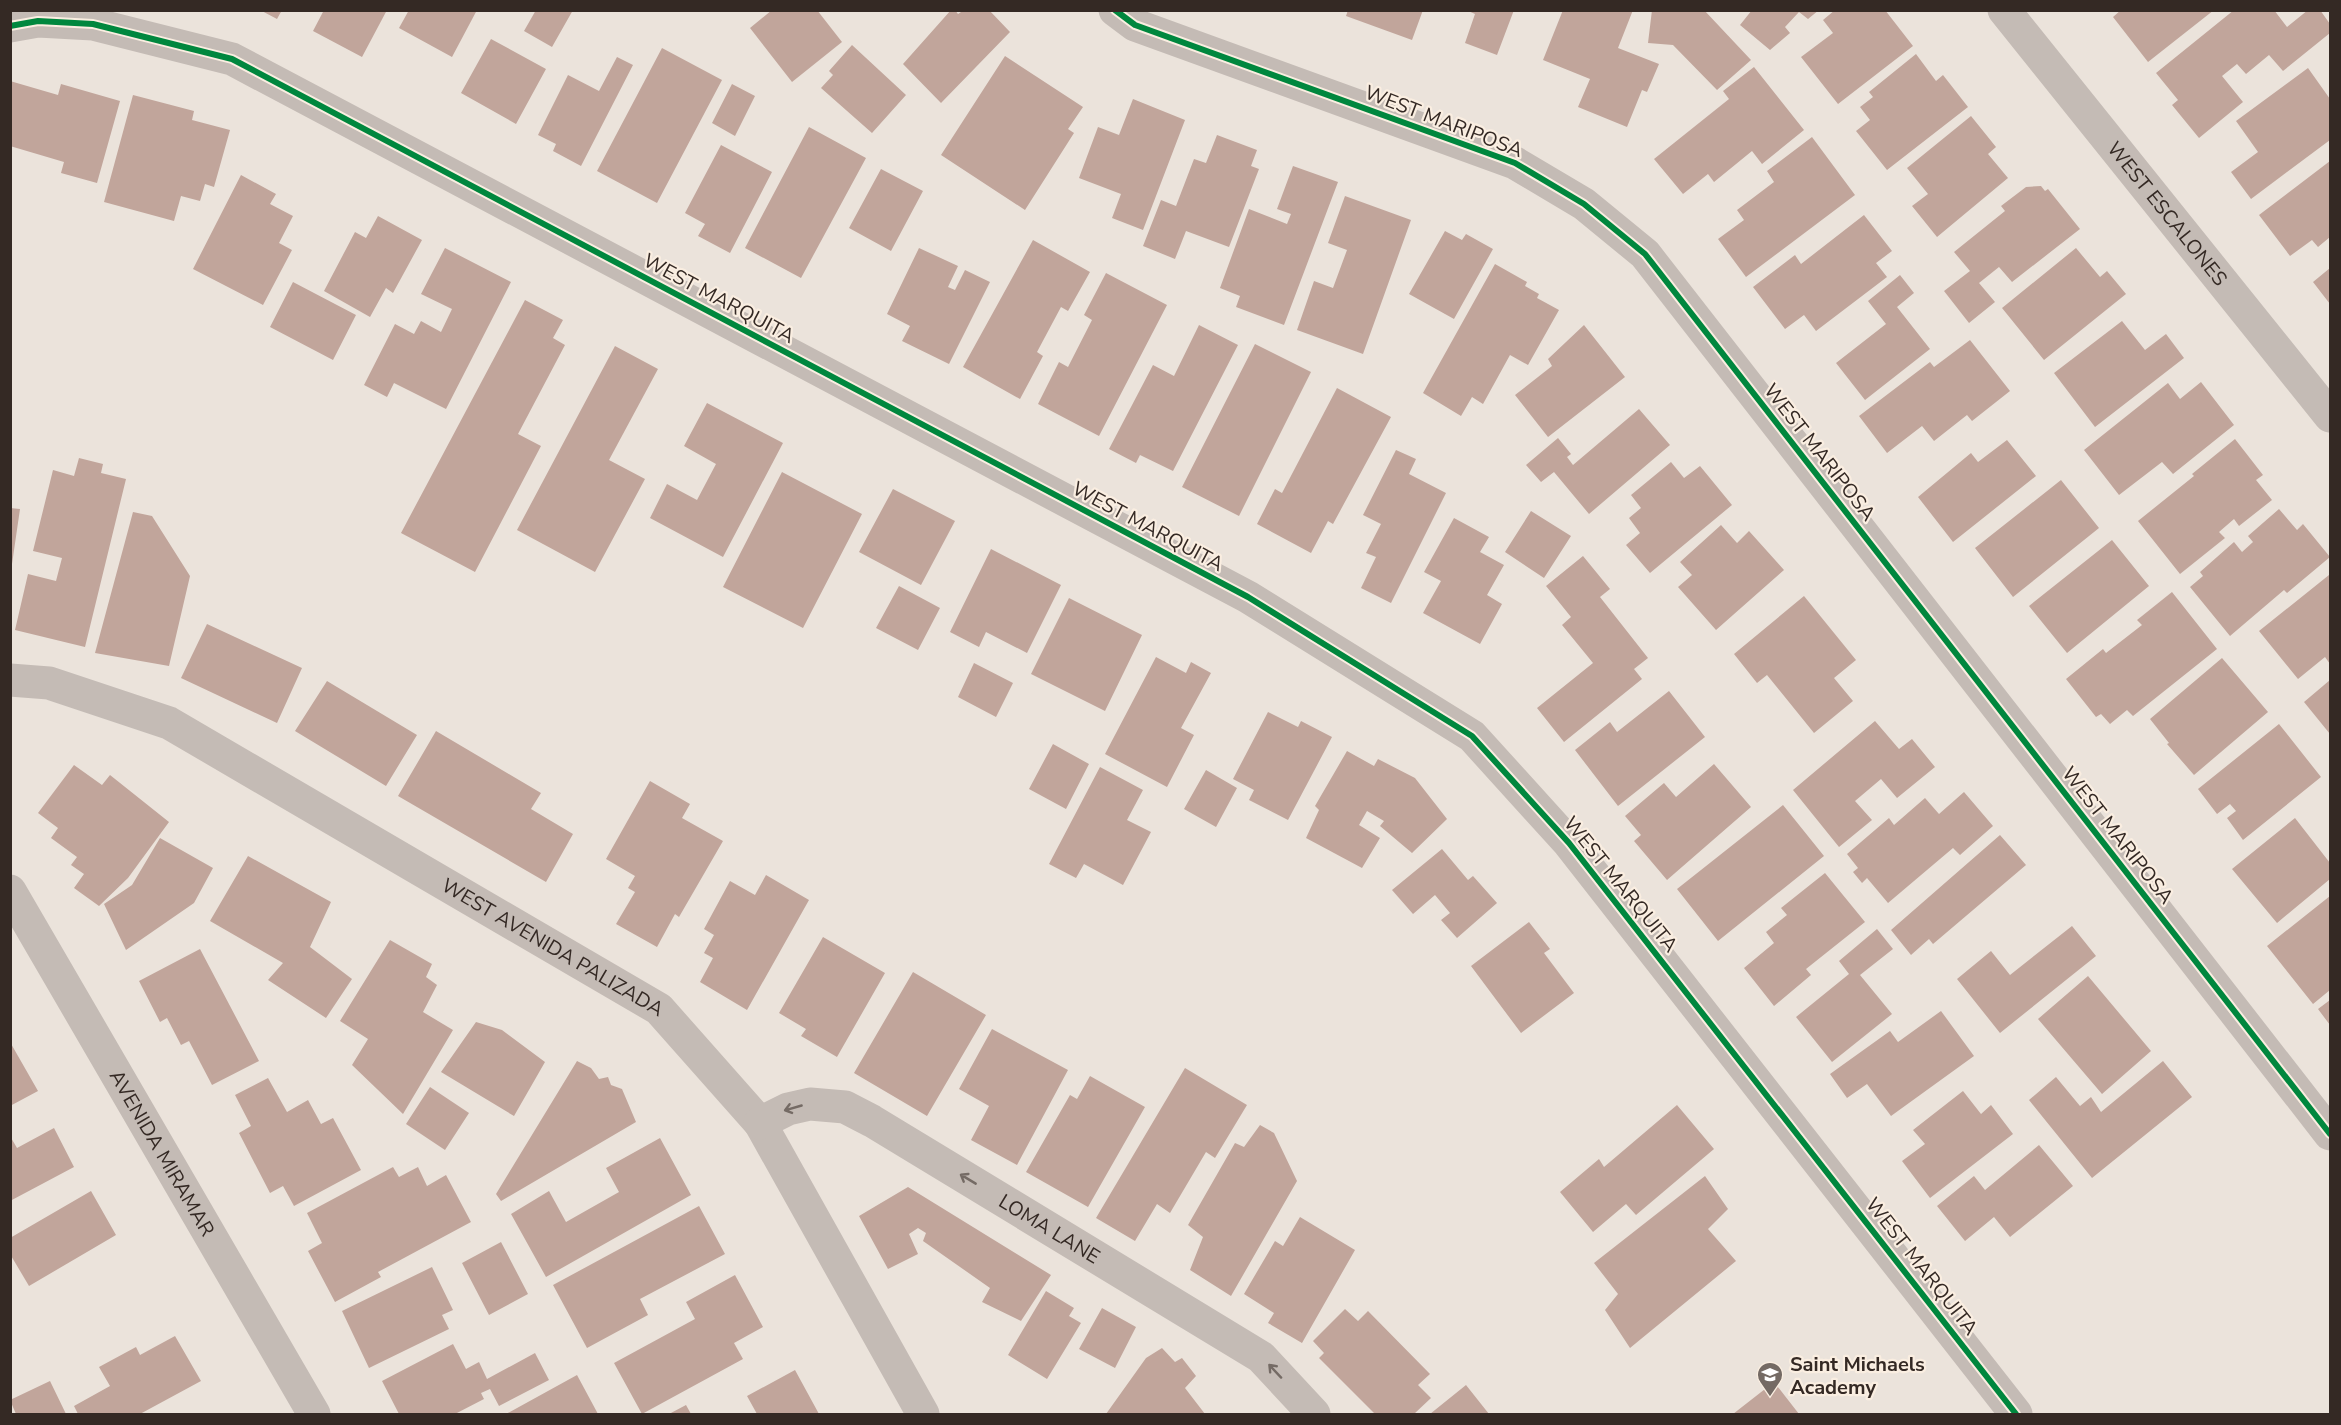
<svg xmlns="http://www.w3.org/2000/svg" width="2341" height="1425" font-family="'Nunito Sans',sans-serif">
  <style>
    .building { fill: #c1a59b }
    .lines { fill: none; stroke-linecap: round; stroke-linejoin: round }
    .minor { stroke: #c4bbb5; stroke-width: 33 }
    .tertiary { stroke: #c4bbb5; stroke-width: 33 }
    .cycleway-casing { stroke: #faeee1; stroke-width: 10 }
    .cycleway { stroke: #00873e; stroke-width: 6 }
    .oneway { stroke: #756b65 }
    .labels { text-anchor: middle; stroke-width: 4.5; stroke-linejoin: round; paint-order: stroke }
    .street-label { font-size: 20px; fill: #342924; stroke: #faeee1 }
    .poi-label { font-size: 20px; font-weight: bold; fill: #342924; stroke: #faeee1; text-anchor: start }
  </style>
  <rect width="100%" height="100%" fill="#ebe3db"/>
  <!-- building -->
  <path class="building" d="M260,10H282L277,19Z
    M324,10H387L362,57L313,31Z
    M409,10H477L452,57L399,28Z
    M536,10H573L552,47L524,31Z
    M772,10H817L842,42L792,82L750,28Z
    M951,10H955L958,14L964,10H989L1010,32L941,103L903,64Z
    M1348,10H1423L1412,40L1346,16Z
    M1466,10H1514L1497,55L1465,43L1475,14Z
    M1563,10H1633L1618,48L1659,64L1647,92L1642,90L1627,127L1578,107L1590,79L1543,60Z
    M1652,10H1704L1751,60L1717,90L1673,45L1648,43Z
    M1752,10H1819L1808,19L1799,12L1785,27L1790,33L1770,50L1740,25Z
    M1835,10H1885L1913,46L1838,104L1801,57L1833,33L1823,20Z
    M2121,10H2214L2148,62L2113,17Z
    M2234,10H2274L2287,27L2308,10H2320L2330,24V33L2283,71L2269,55L2246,74L2237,64L2222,76L2243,102L2199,138L2172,105L2178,100L2156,73Z
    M491,39L546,69L516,124L461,93Z
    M852,45L906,95L872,133L821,88L833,75L829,71Z
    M662,48L722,80L657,203L597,171Z
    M1916,54L1936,81L1943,75L1968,107L1887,170L1856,131L1870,120L1860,107L1873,97L1869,92Z
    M1005,56L1083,107L1068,129L1074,133L1025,210L941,155Z
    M617,57L633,65L581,166L553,151L556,144L538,135L568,75L599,91Z
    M1754,67L1804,130L1762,164L1752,151L1714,182L1708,174L1683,194L1654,159L1729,99L1723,91Z
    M2308,68L2330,99V140L2251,199L2231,172L2258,152L2236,121Z
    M10,81L58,95L61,84L120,101L97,183L61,173L64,162L10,146Z
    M732,84L755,96L735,136L712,123Z
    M133,95L194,111L192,120L230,130L214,187L205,184L200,201L181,196L174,221L104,202Z
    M1133,99L1185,120L1143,230L1112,218L1121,194L1079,178L1098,127L1119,135Z
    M1971,116L1996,147L1988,154L2008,178L1937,237L1912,206L1928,194L1907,168Z
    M809,127L866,158L801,278L745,248Z
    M1217,135L1257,150L1251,166L1259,169L1229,247L1186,231L1175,259L1143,246L1161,200L1176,206L1194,159L1206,163Z
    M1812,137L1855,195L1746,277L1718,239L1744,220L1737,210L1774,182L1767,171Z
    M721,145L772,172L730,253L698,236L705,224L685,213Z
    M2330,161V237L2318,247L2312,240L2290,256L2259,215Z
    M1293,166L1338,182L1284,325L1236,307L1240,296L1220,288L1249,209L1287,224L1291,214L1277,209Z
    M881,169L923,191L891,251L849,228Z
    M241,175L276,194L270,204L293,216L279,243L292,250L263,305L193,269Z
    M2041,186L2045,191L2048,189L2080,229L2012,282L1999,267L1979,283L1995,302L1969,323L1944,291L1970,271L1954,252L2005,211L2001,206L2026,187Z
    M1345,196L1411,220L1363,354L1297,330L1314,281L1333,288L1347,250L1328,243Z
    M1864,215L1892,251L1876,263L1887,277L1816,331L1804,315L1785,329L1753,287L1795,255L1801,264Z
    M378,216L422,240L393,293L386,288L370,317L324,291L355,232L366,238Z
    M1445,231L1462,240L1466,234L1493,249L1454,319L1409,294Z
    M1033,240L1090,272L1068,311L1061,307L1037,352L1043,356L1020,399L963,367Z
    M445,248L511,282L446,409L394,383L387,397L364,385L395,324L414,334L421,321L441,332L452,309L421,294Z
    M919,248L958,266L948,287L955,290L965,270L990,282L949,364L902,341L910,326L887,314Z
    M2076,248L2100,277L2107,271L2126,294L2044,360L2002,308Z
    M1495,264L1527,282L1525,286L1539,294L1537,298L1559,310L1528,365L1510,355L1483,404L1472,397L1461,416L1423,393Z
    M2330,268V304L2313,282Z
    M1106,273L1167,305L1099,436L1038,404L1059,362L1068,367L1092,320L1084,315Z
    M1900,275L1914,293L1897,307L1930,349L1865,400L1836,363L1886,324L1868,301Z
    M293,282L356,315L333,360L270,327Z
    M525,300L563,320L553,338L565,345L518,434L541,446L475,572L401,533Z
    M2122,321L2145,350L2166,334L2184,358L2095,427L2054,373Z
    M1199,325L1238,345L1173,471L1140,455L1136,463L1109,449L1153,365L1174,376Z
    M1584,325L1625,377L1548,437L1515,395L1552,366L1548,359Z
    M1970,340L2010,391L1972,421L1967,415L1934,441L1922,426L1887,453L1859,416L1930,362L1934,367Z
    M1255,344L1311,372L1239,516L1182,487Z
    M615,346L658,369L609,460L645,479L595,572L517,530Z
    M2201,382L2234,425L2173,474L2162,462L2119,495L2084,450L2168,383L2180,399Z
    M1337,388L1391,417L1333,524L1328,521L1311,553L1257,524L1275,489L1282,493Z
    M707,403L783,443L723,557L650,518L667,484L697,500L716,464L684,446Z
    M1639,409L1670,445L1589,514L1554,472L1541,482L1526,465L1558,438L1571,454L1567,457L1573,465Z
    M2235,439L2263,475L2256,480L2272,500L2239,526L2234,519L2219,532L2225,538L2180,574L2138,521L2194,476L2192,474Z
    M2007,440L2036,476L1953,542L1918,497L1971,453L1978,462Z
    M1396,450L1416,459L1409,474L1446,493L1391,603L1361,588L1376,557L1366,553L1381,524L1363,515Z
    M79,458L103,464L101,473L126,479L85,647L15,630L28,574L56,581L62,558L33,551L53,470L74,476Z
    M1671,462L1684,478L1700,466L1732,505L1650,573L1626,545L1640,533L1629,518L1641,508L1631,495Z
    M782,472L862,514L803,628L723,587Z
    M2061,480L2099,528L2013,597L1975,548Z
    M893,489L955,521L921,585L859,552Z
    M10,508L20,509L12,564H10Z
    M2279,509L2297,530L2303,524L2330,557L2287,593L2284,590L2230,636L2190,587L2203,576L2200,572L2234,542L2242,552L2253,542L2248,536Z
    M1531,511L1571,536L1544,578L1505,552Z
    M133,512L152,516L190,576L169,666L95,653Z
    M1454,518L1489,537L1480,552L1504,565L1487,595L1502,604L1480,644L1423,613L1441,581L1424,572Z
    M1721,525L1737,543L1749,531L1784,570L1716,630L1678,587L1692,575L1680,562Z
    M2112,540L2149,586L2067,653L2029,606Z
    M991,549L1061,585L1027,653L986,632L979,647L950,632Z
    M1583,556L1610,589L1600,597L1648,658L1634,669L1642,679L1564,742L1537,708L1593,663L1562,625L1571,617L1546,586Z
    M2329,575L2330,578V664L2325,657L2298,679L2259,631Z
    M899,586L940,608L918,650L876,628Z
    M2172,592L2217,649L2133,716L2127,710L2110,724L2101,714L2096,717L2066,679L2103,649L2106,653L2142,625L2137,620Z
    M1804,596L1856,660L1834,678L1853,701L1814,733L1767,675L1757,683L1734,654Z
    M1069,598L1142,635L1105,711L1031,674Z
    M207,624L302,668L277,723L181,678Z
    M1156,657L1186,673L1191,662L1211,673L1181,728L1194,735L1167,787L1105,754Z
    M2222,658L2268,712L2194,775L2167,744L2169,743L2150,719Z
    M974,663L1013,683L996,717L958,697Z
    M2330,680V734L2304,702Z
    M327,681L417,735L386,786L295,731Z
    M1669,691L1705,737L1618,806L1575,750L1610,722L1617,732Z
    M1268,712L1298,727L1301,721L1332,737L1288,820L1249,800L1254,790L1233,779Z
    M1875,721L1899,749L1912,739L1935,767L1897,798L1881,779L1855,801L1872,820L1839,847L1793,790Z
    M2279,724L2321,777L2243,840L2227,818L2236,811L2230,804L2217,814L2198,789Z
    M436,731L541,793L531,809L573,834L546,882L398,796Z
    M1053,744L1089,764L1066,809L1029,789Z
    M1347,751L1374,766L1378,759L1415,778L1447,819L1412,853L1380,826L1384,821L1367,811L1359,825L1380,838L1362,868L1306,838L1319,810L1315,806Z
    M1714,764L1751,807L1667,880L1634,841L1641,835L1625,816L1664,783L1676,797Z
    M74,765L102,785L110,775L169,822L128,878L99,906L74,888L84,874L71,865L77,857L51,838L58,828L38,813Z
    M1100,767L1143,790L1127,820L1151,832L1123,885L1084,864L1076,878L1049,864Z
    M1206,770L1237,788L1216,827L1184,809Z
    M650,781L690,804L682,818L723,841L679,917L675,914L657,947L616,924L635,892L628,888L635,876L606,859Z
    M1964,792L1993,826L1960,855L1953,848L1888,903L1867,878L1862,883L1853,872L1858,868L1847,854L1889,818L1894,825L1925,798L1939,814Z
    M1783,805L1824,856L1718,941L1677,889Z
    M2295,818L2330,863V879L2277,923L2232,869Z
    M2000,835L2026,865L1933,944L1929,939L1911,955L1891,930Z
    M160,838L213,868L194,903L126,950L104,904L132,885Z
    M1442,849L1468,880L1473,876L1497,903L1457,938L1441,920L1450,913L1435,895L1413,914L1392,890Z
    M248,856L331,902L310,947L352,979L326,1018L268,980L283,963L210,921Z
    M1825,873L1865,922L1806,969L1811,975L1774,1006L1744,968L1774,943L1766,932L1787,915L1781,908Z
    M766,875L809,900L747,1010L700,982L713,958L704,953L714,935L704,929L730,881L755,895Z
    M2330,896V990L2313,1004L2267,946Z
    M1529,922L1550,949L1544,953L1574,993L1521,1033L1471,966Z
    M2072,926L2096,956L2000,1033L1957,979L1991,951L2010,975Z
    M1877,929L1893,949L1860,975L1892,1014L1832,1062L1796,1017L1849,974L1839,961Z
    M823,937L885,973L837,1057L801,1036L806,1029L779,1013Z
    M390,940L432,964L426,977L437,985L423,1012L453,1030L403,1114L352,1065L368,1039L340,1021Z
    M200,949L259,1061L212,1085L189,1041L181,1045L167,1018L160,1022L139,981Z
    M913,972L986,1015L927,1116L854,1073Z
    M2088,976L2151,1051L2102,1094L2038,1019Z
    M2330,1000V1025L2318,1009Z
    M1941,1011L1974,1056L1891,1116L1867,1084L1847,1098L1830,1074L1890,1031L1898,1042Z
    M476,1022L502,1030L545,1062L514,1116L441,1072Z
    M992,1029L1068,1070L1017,1165L971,1140L989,1106L959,1089Z
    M10,1042L38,1091L10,1106Z
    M577,1061L591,1068L599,1079L608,1077L611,1085L622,1089L636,1122L501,1201L496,1194Z
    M2163,1061L2192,1097L2092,1178L2029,1100L2056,1077L2080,1106L2091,1097L2101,1112Z
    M1185,1068L1247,1105L1215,1158L1206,1152L1170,1213L1157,1204L1135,1241L1096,1218Z
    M1090,1076L1145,1107L1088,1207L1026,1172L1070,1095L1077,1099Z
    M268,1078L287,1112L308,1100L321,1124L333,1118L361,1170L294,1206L283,1186L270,1193L239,1133L251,1126L235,1095Z
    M430,1087L469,1113L445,1150L406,1124Z
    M1963,1091L1981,1114L1991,1105L2013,1134L1930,1198L1902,1161L1925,1144L1913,1130Z
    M1677,1105L1714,1149L1636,1215L1626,1204L1593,1232L1560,1192L1599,1159L1604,1167Z
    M1260,1125L1274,1133L1297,1181L1231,1296L1190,1270L1203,1237L1188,1225L1235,1143L1244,1147Z
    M54,1128L74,1167L10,1201V1136L17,1148Z
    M660,1138L691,1195L546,1277L511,1214L549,1191L566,1222L619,1192L606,1168Z
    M2039,1145L2073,1186L2010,1237L1994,1217L1965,1241L1937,1206L1974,1176L1985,1190Z
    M393,1167L399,1177L418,1167L427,1186L446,1175L471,1222L378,1272L381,1277L335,1302L308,1251L322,1243L307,1213Z
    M1705,1176L1728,1209L1708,1229L1736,1261L1630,1348L1605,1310L1618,1294L1594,1263Z
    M908,1187L1051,1275L1021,1321L982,1302L990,1288L923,1241L926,1233L918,1228L909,1234L918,1254L888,1269L859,1216Z
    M91,1191L116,1235L29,1286L10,1254V1238Z
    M699,1206L725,1254L640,1299L648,1315L587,1348L553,1285Z
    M1300,1217L1355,1250L1302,1343L1268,1323L1274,1313L1244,1294L1275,1241L1283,1246Z
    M501,1242L528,1294L489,1315L462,1263Z
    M432,1267L453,1310L442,1315L449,1329L369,1368L342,1311Z
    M735,1275L763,1327L734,1343L743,1359L642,1414L614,1363L695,1319L686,1302Z
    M1046,1291L1074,1308L1069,1316L1081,1323L1047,1379L1008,1355Z
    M1102,1308L1136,1327L1115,1368L1079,1349Z
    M1345,1309L1358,1321L1368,1311L1430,1374L1418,1385L1431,1398L1414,1414H1375L1319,1358L1324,1353L1313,1341Z
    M175,1336L201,1381L140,1414H78L74,1406L110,1386L99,1367L136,1347L140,1355Z
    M453,1344L466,1369L479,1362L487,1379L535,1353L549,1380L499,1406L490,1389L481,1393L484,1399L455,1414H399L382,1381Z
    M1162,1348L1175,1362L1182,1358L1196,1376L1185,1388L1205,1414H1106L1146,1358Z
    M795,1370L819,1414H757L747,1396Z
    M577,1375L598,1414H506Z
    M50,1381L66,1414H16L10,1400Z
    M1774,1382L1799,1414H1733Z
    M1466,1385L1489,1414H1430Z
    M686,1405L691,1414H669Z"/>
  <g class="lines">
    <!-- minor -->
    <g class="minor">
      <path d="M1115,10L1135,25L1515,163L1584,204L1645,254L2330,1134"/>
      <path d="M10,26L38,21L93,24L232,59L1248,597L1472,736L1569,843L2016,1414"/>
      <path id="s1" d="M10,680L49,683L169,723L659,1009L760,1123L923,1414"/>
      <path id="s2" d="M760,1123L788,1109L810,1104L845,1107L872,1121L1261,1357L1314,1414"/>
    </g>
    <!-- tertiary -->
    <g class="tertiary">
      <path id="s3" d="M2004,10L2330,416"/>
      <path id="s4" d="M10,891L314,1414"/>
    </g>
    <defs>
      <path id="cycleway" d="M1115,10L1135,25L1515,163L1584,204L1645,254L2330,1134
        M10,26L38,21L93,24L232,59L1248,597L1472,736L1569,843L2016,1414"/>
    </defs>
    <!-- cycleway casing -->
    <use href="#cycleway" class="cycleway-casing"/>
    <!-- cycleway -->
    <use href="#cycleway" class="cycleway"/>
  </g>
  <!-- one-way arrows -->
  <defs><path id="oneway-shaft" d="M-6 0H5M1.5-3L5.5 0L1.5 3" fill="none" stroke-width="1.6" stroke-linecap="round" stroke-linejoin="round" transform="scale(1.5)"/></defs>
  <g class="oneway">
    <use href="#oneway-shaft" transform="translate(793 1108) rotate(164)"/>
    <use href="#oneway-shaft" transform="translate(968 1179) rotate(-149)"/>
    <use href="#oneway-shaft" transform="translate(1275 1371) rotate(-133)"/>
  </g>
  <!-- icons -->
  <defs>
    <symbol id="school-pin" viewBox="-11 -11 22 30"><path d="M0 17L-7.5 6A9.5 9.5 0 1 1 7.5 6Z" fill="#746a64" stroke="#faeee1"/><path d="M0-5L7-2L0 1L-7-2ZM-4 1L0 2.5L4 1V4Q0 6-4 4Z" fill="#fff"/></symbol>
  </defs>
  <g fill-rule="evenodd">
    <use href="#school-pin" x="1755" y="1360" width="30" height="40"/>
  </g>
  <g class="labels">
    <!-- street labels -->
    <g class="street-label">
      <text transform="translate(1444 121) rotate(21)" y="7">WEST MARIPOSA</text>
      <text dy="7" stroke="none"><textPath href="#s3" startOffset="261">WEST ESCALONES</textPath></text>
      <text transform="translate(719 298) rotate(28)" y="7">WEST MARQUITA</text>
      <text transform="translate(1820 452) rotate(52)" y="7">WEST MARIPOSA</text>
      <text transform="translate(1148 526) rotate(28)" y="7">WEST MARQUITA</text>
      <text transform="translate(2118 835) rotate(52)" y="7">WEST MARIPOSA</text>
      <text transform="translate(1621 884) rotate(51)" y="7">WEST MARQUITA</text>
      <text dy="7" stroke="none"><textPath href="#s1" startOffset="610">WEST AVENIDA PALIZADA</textPath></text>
      <text dy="7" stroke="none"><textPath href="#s4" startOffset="303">AVENIDA MIRAMAR</textPath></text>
      <text dy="7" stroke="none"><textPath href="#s2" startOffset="327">LOMA LANE</textPath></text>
      <text transform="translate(1922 1266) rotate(52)" y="7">WEST MARQUITA</text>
    </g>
    <!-- poi labels -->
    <g class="poi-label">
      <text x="1790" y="1371">Saint Michaels<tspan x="1790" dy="23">Academy</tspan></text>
    </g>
  </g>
  <!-- border -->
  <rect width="2341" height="1425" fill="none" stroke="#342924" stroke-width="24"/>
</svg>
